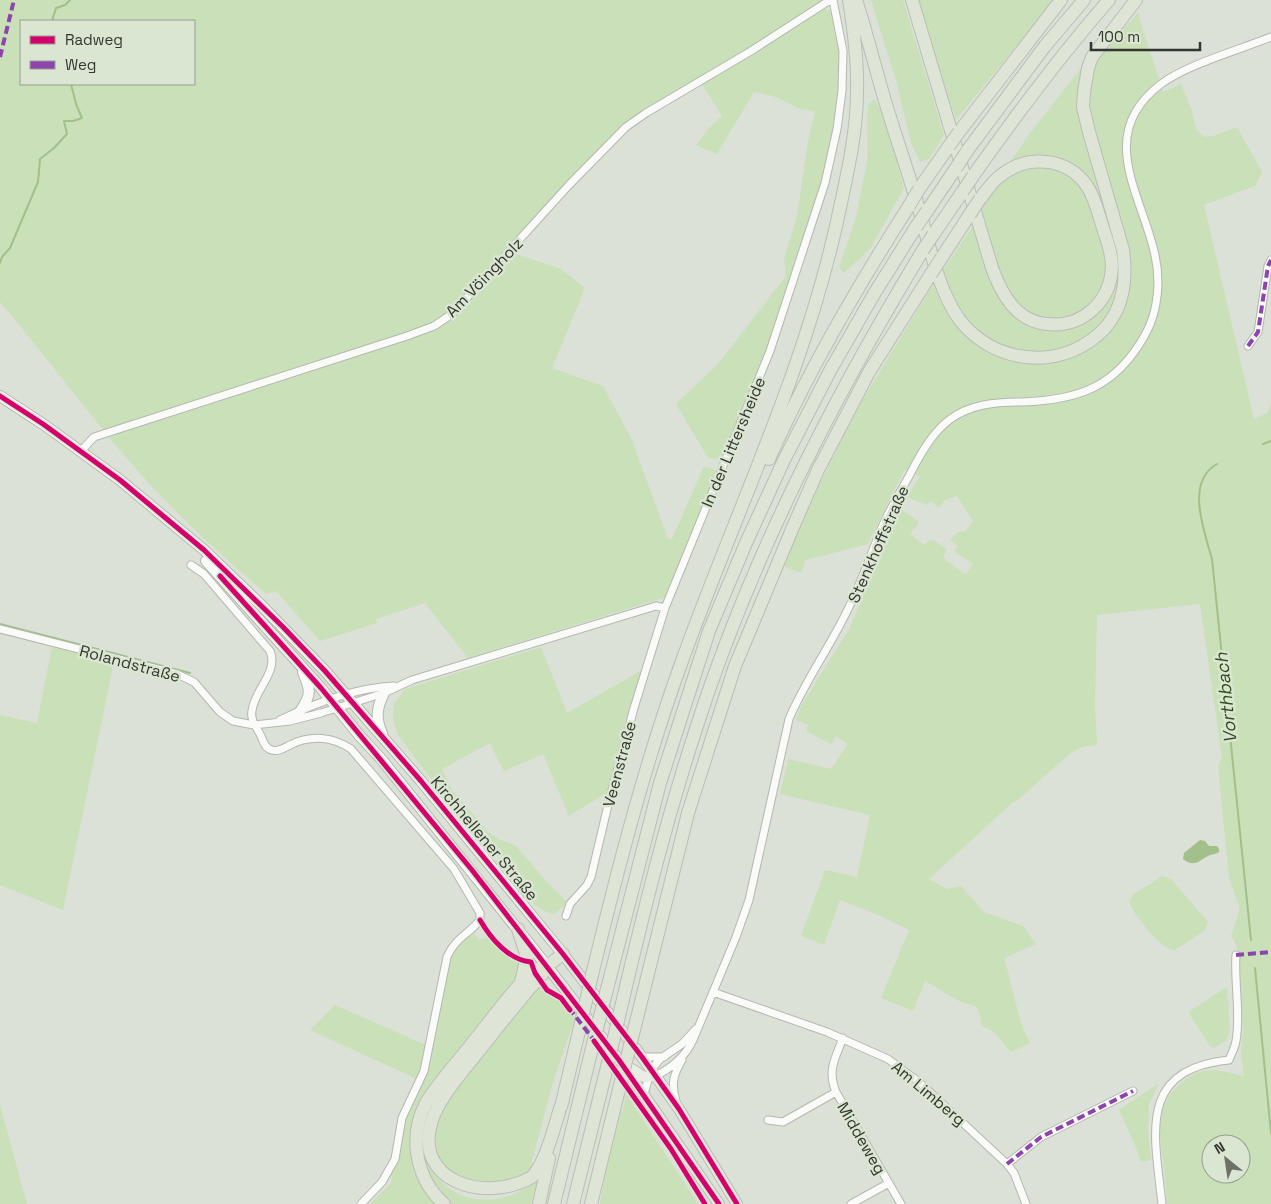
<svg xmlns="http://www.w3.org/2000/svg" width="1271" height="1204" font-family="'Space Grotesk',sans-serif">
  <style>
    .green { fill: #c9e0b8; fill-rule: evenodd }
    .water { fill: #a2c08a }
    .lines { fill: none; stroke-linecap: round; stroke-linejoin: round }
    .stream { stroke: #a2c08a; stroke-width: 2 }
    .street-casing { stroke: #b3b8b0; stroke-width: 9 }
    .secondary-casing { stroke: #b3b8b0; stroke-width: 12 }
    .primary-casing { stroke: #babdb8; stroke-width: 12 }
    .highway-casing { stroke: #babdb8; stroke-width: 14 }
    .street { stroke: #fafaf9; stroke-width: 7 }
    .secondary { stroke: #fafaf9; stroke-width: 10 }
    .primary { stroke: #e9ede4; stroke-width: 10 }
    .highway { stroke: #dee5d7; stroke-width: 12 }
    .highway-bridge-casing { stroke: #babdb8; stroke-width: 14; stroke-linecap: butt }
    .highway-bridge { stroke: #dee5d7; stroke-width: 12 }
    .quiet { stroke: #8e44ad; stroke-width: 4; stroke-dasharray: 8 4; stroke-linecap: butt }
    .cycleway-casing { stroke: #dae5d2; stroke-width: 8 }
    .cycleway { stroke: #d6006c; stroke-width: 5 }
    .labels { text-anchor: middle; stroke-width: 5; stroke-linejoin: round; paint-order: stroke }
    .street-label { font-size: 16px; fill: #32362f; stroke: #dae5d2 }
    .water-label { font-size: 18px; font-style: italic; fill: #324c19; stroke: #dae5d2 }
  </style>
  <rect width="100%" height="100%" fill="#dbe1d6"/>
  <!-- green -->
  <path class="green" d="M0,0H830L626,127L510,252L561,269L585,288L552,368L603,386L632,440L668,539H672L704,466L719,472L666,597L468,658L425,603L376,619L377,623L320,641L276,591L266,594C231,563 195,532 163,498C104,437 55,366 0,302ZM21,21H194V84H21Z
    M871,0H903L944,135L929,159L920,162L911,143L896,80Z
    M917,0H1054L956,120Z
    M824,9L829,10L835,21L840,61L838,108L821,187L785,304L724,460L708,458L676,404L718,364L786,276L784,259L797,216L808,141L815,111L800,109L773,96L754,92L717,154L696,145L710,127L722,116L702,84Z
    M1139,12L1140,21L1163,92L1181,84L1192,111L1196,129L1204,137L1213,136L1237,127L1262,172L1255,186L1204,205L1254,419L1267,413L1271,404V1204H1167C1166,1187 1165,1171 1162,1154C1159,1127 1156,1108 1177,1087C1199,1064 1216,1069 1244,1076L1241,1054L1243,1029L1237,946L1231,936L1239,912V906L1229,878L1218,766L1222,758L1200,604L1097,615L1095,704L1097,745L1082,747L1069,754L1018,800L1013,802L929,879L947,889L961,886L984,912L1023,926L1036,944L1004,958C1013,986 1016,1017 1030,1043L1011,1052L994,1032L981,1025L980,1015L976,1006L961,1002L925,981L913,1011L881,998L909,930L876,914L840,900L824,945L801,936L825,870L857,877L870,815L780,794L788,759L831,769L848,744L836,736L831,744L806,731L808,725L796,720L801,706L849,629L901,509L919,522L910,534L924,545L928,541L933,540L947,549L943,556L945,559L966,575L973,564L954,551L958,546L950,540L958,532L966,531L973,521L957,496L945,500L939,508L930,501L927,505L907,497L920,476L904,470L868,544L806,560L801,573L783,566L820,483L860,404L931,288L972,227L1006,168L1030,133L1086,62L1114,39ZM1211,1144H1241V1174H1211Z
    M874,99C884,110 899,170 904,188L870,249L844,273L839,267L856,218L867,161L868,105Z
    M52,647L114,661L63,910L0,885V715L37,723Z
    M541,647L567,713L642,670L625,722L608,792L569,816L543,754L504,771L490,743L442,769L452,790L488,832L500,840L515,845L547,882L567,902L555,914C524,910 517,869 498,851C493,846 486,845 481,840L444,796L398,735L393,719L394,704L405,689Z
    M1162,876L1171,879L1208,922L1205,930L1175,950C1162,951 1132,913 1129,901L1134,894Z
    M469,934L471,936L474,934L479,940L489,937L509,956L523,965L514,982L414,1131L438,1204H370L391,1183L392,1177L390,1176L399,1157L407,1114L426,1075L447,966L452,952Z
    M542,986L546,991L561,1000L575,1018L553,1082L531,1165L533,1166L528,1172L505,1189L449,1177L434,1148L438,1117L461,1082L536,989Z
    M1227,987L1230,1029L1226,1041L1214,1048L1210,1046L1188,1012Z
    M335,1005L426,1045L417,1079L310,1030Z
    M1159,1083L1149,1105L1148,1130L1151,1160L1141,1162L1135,1145L1119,1110Z
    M626,1094L698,1204H600L609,1153L621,1106L622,1115Z
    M440,1098C437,1116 430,1144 430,1162C430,1171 439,1179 445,1185C464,1202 493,1204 516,1193C524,1189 530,1182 538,1177L531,1204H448L442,1199L422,1163V1126Z
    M0,1105L27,1204H0Z"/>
  <!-- water -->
  <path class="water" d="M1200,840L1205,841L1209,846H1217L1219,849V852C1216,854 1213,854 1210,855C1200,859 1195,869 1183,859L1184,853Z"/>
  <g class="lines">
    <!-- stream -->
    <path class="stream" d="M52,21L56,8L65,5L70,0
      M0,263L2,257L10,248L38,182L40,159L54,148L67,134L64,121H73L82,118L76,104L71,84
      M1263,444L1271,441
      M1217,464C1185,482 1204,530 1212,559L1251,940
      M0,624L190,673
      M1255,968L1271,1133"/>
    <defs>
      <path id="street" d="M1248,346L1258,332L1268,266L1271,260
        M81,451L94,437L407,336L434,326L452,314L569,185L626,127L646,113L751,51L830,0
        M191,565L204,574L270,651C279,672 254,690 252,711C250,720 257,728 261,736C263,741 265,749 272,750C278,752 284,748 290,745C310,735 332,736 351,749L454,869L480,913V920C469,934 455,938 447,957L424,1071L402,1118L395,1159L382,1182L361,1204
        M0,629L177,674L194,682L220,712L233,721L254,725L290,721L321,713L384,693L412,680L656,606L665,608
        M280,720C315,703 355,688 394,686
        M566,916L570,904L587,885L591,877L609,801L634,708L665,608L770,351L825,183L837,129L842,91L843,51L833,0
        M713,992L827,1032L888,1059L919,1082L1007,1164L1014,1173L1026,1204
        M843,1038C835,1059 827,1070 836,1092L901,1204
        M642,1057H664
        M655,1076C672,1068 685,1057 693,1040L736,937L749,900L789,719C805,681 830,647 848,609C862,582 871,553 883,525C890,509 899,494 908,478C919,457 930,435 949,420C970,404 996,402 1022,402C1079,400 1116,387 1145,335C1159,310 1161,278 1154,251C1140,192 1096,133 1161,84C1188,64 1239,50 1271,37
        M644,1094L651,1070L660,1059L682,1044L696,1029
        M676,1101C671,1085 673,1075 682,1060
        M768,1120L783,1122L836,1092
        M1007,1164L1041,1137L1133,1091
        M851,1204L889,1183
        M1162,1204C1155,1136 1136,1069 1229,1060C1231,1054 1235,1048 1236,1041C1241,1013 1234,983 1236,955"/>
      <path id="secondary" d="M0,396L43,424L120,480L204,550L262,606L325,671L421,781L563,954
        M206,561L321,688L359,735L382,760L547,966
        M301,710C312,694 310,689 303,672
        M382,733C375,718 377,707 384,693"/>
      <path id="primary" d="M563,954L642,1057L679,1109L737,1204
        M547,966L619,1060
        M627,1066L644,1077L655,1076
        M626,1069L719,1204"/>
      <path id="highway" d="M856,0C866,31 874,63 883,94C894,132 907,168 918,206C929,242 937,288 959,319C990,360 1048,370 1090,341C1122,319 1128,286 1123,250L1089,132L1083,107L1084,92L1088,68L1092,57L1136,0
        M912,0L992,268C1002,295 1016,321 1047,324C1083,328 1111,301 1112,266C1112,252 1106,238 1102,225C1098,212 1095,198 1087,186C1067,157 1027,154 1000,176C992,182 986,191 980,199
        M959,132L1061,0
        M967,151L1045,46L1084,0
        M973,176C1016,115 1060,56 1109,0
        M919,189L949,146
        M927,211L956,168
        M933,235L963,191
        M942,257L970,214
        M769,459C808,371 857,287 909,206
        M518,929L527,957L521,982
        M547,966C542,978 532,984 524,995C507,1015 491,1036 474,1057C459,1076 440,1097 432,1120C412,1181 484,1204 532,1177C547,1161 555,1122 563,1100
        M592,975C618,868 645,763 682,661C737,508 809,362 841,203C849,166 857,129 857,91C858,60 854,31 849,0
        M606,993L660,783L709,631L746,543L784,460L831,369L874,294L916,227
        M620,1012C642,918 665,824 695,732C749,562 831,402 923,250
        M634,1030L688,813L735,666L793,527L818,470L869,372L931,274
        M561,1107L580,1027
        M444,1204C416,1179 408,1137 426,1103C438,1083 456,1064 470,1046C487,1025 503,1003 521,983L534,970L547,966L563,954
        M539,1204L549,1158
        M554,1204L593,1044
        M573,1204L608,1063
        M591,1204L621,1081"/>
    </defs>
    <!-- street casing -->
    <use href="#street" class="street-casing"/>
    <!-- secondary casing -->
    <use href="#secondary" class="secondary-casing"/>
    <!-- primary casing -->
    <use href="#primary" class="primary-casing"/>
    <!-- highway casing -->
    <use href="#highway" class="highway-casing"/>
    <!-- street -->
    <use href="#street" class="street"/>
    <!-- secondary -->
    <use href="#secondary" class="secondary"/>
    <!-- primary -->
    <use href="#primary" class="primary"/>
    <!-- highway -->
    <use href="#highway" class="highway"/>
    <defs>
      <path id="highway-bridge" d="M949,146L959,132
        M956,168L967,151
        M963,191L973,176
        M909,206L919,189
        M970,214L980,199
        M916,227L927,211
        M923,250L933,235
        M931,274L942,257
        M580,1027L592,975
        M593,1044L606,993
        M608,1063L620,1012
        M621,1081L634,1030"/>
    </defs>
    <!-- highway-bridge casing -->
    <use href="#highway-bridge" class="highway-bridge-casing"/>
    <!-- highway-bridge -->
    <use href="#highway-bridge" class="highway-bridge"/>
    <!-- quiet -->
    <path class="quiet" d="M0,57L14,0
      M1248,346L1258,332L1268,266L1271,260
      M1236,955L1271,952
      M569,1008L596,1043
      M1007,1164L1041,1137L1133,1091"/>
    <defs>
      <path id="cycleway" d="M0,396L43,424L120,480L204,550L283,627L325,671L421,781L563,954L642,1057L679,1109L737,1204
        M220,576L321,688L472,870L619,1060L719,1204
        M480,920C491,939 509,960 531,962L535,973L547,990L561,998L570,1010
        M594,1041L671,1149L705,1204"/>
    </defs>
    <!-- cycleway casing -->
    <use href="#cycleway" class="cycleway-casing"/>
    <!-- cycleway -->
    <use href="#cycleway" class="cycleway"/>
  </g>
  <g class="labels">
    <!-- street labels -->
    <g class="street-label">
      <text transform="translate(484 277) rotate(-46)" y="6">Am Vöingholz</text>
      <text transform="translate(733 442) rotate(-67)" y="6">In der Littersheide</text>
      <text transform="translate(878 544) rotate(-66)" y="6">Stenkhoffstraße</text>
      <text transform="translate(130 663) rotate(15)" y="6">Rolandstraße</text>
      <text transform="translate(619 764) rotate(-75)" y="6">Veenstraße</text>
      <text transform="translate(485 838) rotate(50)" y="6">Kirchhellener Straße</text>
      <text transform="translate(929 1093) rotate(40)" y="6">Am Limberg</text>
      <text transform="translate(862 1138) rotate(60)" y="6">Middeweg</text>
    </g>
    <!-- water labels -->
    <g class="water-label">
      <text transform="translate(1226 698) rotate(-96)" y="6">Vorthbach</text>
    </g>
  </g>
  <!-- legend -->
  <rect x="20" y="20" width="175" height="65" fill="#dae5d2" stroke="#979f91"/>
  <rect x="30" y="36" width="25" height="8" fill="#d6006c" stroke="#979f91"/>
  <text x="65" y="45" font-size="15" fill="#32362f">Radweg</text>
  <rect x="30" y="61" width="25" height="8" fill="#8e44ad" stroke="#979f91"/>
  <text x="65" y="70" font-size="15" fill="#32362f">Weg</text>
  <!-- north arrow -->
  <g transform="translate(1226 1159) rotate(330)"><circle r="24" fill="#dae5d2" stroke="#979f91"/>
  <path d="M0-4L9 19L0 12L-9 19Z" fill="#6d7269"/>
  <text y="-8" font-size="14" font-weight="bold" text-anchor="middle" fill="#32362f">N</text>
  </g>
  <!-- scale -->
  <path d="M1091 42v8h109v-8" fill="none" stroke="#32362f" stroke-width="2.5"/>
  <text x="1098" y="42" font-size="15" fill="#32362f" stroke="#dae5d2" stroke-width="4" paint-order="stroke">100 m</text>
</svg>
